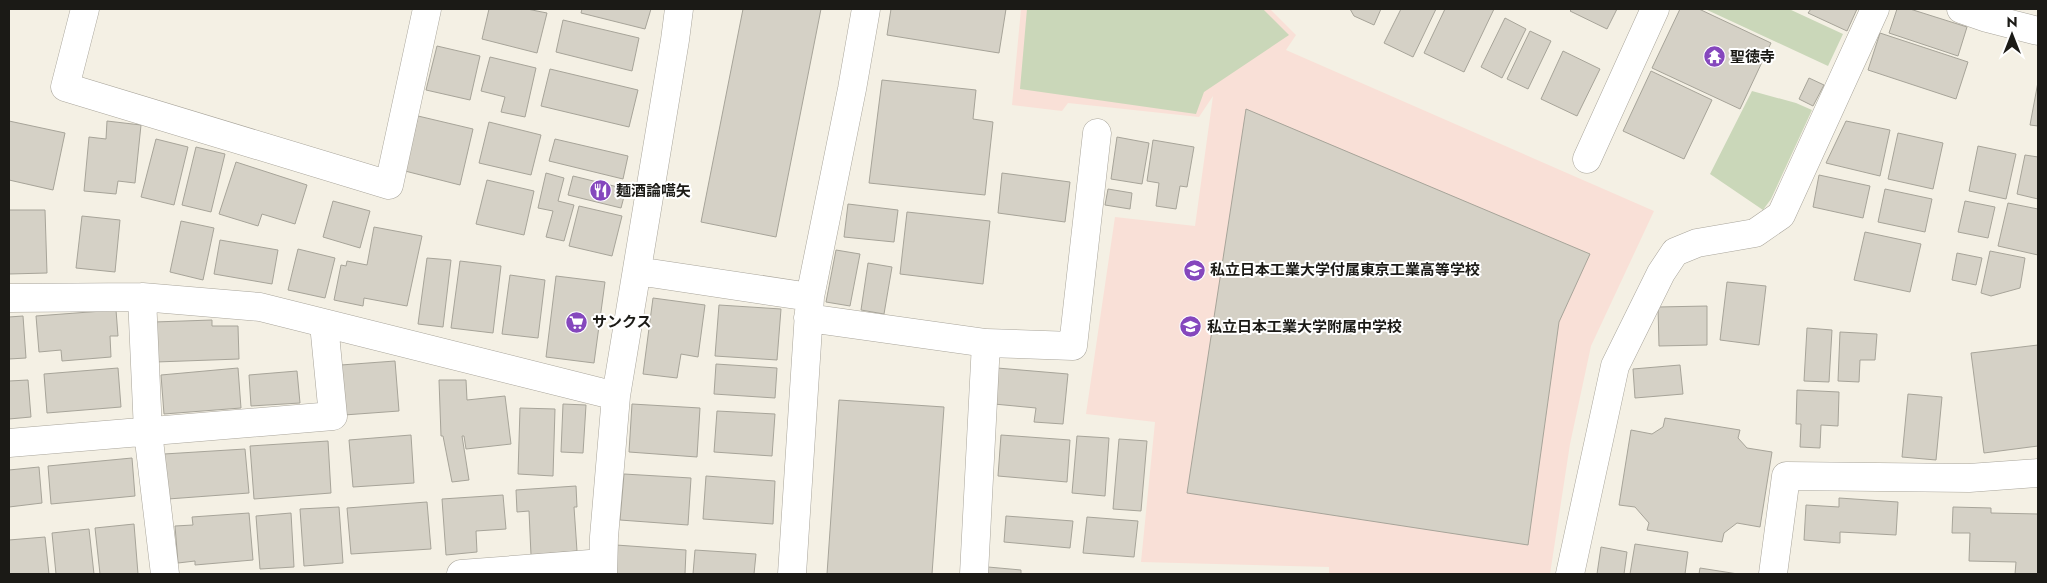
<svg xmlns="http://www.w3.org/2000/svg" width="2047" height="583" font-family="Jost,'Noto Sans JP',sans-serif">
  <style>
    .education { fill: #f9e0d7 }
    .green { fill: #cad7b9 }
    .building { fill: #d5d1c6; stroke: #a7a499 }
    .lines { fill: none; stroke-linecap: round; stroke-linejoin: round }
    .minor-casing { stroke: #a9a59b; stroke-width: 29 }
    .minor { stroke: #fff; stroke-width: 28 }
    .labels { text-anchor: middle; stroke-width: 4; stroke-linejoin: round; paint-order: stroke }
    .poi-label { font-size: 15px; font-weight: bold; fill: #1b1a16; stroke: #fff; text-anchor: start }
  </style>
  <rect width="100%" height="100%" fill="#f4f0e4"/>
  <!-- education -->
  <path class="education" d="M1021,9H1270L1296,35L1286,50L1654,211L1591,346L1570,444L1550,574H1329V567L1141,562L1155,422L1086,414L1115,217L1195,226L1213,96L1199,117L1068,103L1062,111L1012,105Z"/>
  <!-- green -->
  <path class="green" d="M1027,9H1263L1289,35L1204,92L1196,114L1020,89Z
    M1705,9H1789L1843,34L1828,66Z
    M1752,91L1796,103L1812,110L1771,199L1763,210L1710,174Z"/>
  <!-- building -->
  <path class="building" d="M489,9H527L547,13L537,53L482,39Z
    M582,9H651L645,29L581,13Z
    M743,9H821L776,237L701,222Z
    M891,9H1006L999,53L887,35Z
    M1350,9H1381L1374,25L1354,16Z
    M1401,9H1436L1413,57L1384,43Z
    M1445,9H1494L1464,72L1424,53Z
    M1572,9H1617L1607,29L1570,11Z
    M1680,9H1699L1771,43L1740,109L1652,68Z
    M1811,9H1857L1847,31L1808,13Z
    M1897,9H1910L1967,27L1958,56L1889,33Z
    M1505,18L1526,29L1502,78L1481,67Z
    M563,20L639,38L632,71L556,52Z
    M1530,31L1551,41L1528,89L1507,79Z
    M1880,33L1968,62L1956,99L1868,70Z
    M437,46L480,56L470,100L426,90Z
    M1563,51L1600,69L1577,116L1541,99Z
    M490,57L536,68L525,117L501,112L505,97L481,91Z
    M550,69L638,90L629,127L541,106Z
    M1651,71L1712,100L1684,159L1623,131Z
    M1809,78L1824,85L1813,106L1799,99Z
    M882,80L976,90L973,119L993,122L985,195L869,183Z
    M2038,82V126L2030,125Z
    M1246,109L1590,254L1559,322L1528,545L1187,493Z
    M418,116L473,129L460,185L405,171Z
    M9,121L65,133L53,190L9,180Z
    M107,121L141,125L135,183L118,181L116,194L84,191L89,137L106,139Z
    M1846,121L1890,130L1880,176L1826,163Z
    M489,122L541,135L531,175L479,163Z
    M1898,133L1943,143L1933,189L1888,179Z
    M1117,137L1149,143L1142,184L1111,179Z
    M156,139L188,147L174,205L141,197Z
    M555,139L628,156L623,179L549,161Z
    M1153,140L1194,147L1187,187L1180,186L1176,209L1156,206L1159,183L1147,181Z
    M1978,146L2016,154L2006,199L1969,191Z
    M196,147L225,154L211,212L182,205Z
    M2025,155L2038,157V199L2017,194Z
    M236,162L307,185L295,224L262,214L258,226L219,214Z
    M546,173L564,178L558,201L574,205L564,241L546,237L553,211L538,208Z
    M1002,173L1070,182L1065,222L998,213Z
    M1819,175L1870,186L1863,218L1813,207Z
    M573,176L626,189L621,208L568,195Z
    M487,180L534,191L524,235L476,224Z
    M1108,189L1132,193L1130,209L1105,205Z
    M1885,189L1932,199L1925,232L1878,222Z
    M333,201L370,211L360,248L323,237Z
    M1965,201L1995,207L1988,238L1958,232Z
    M2008,203L2038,209V255L1998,246Z
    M848,204L898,210L894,242L844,237Z
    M579,206L622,216L612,256L569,246Z
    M9,210H45L47,273L9,274Z
    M907,212L990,221L983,284L900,274Z
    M82,216L120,220L115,272L76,268Z
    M181,221L214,228L203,280L170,272Z
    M374,227L422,236L407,306L364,298L363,306L334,300L341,265L346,266L347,261L367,265Z
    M1865,232L1921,244L1910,292L1854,280Z
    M220,240L278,250L272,284L214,274Z
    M298,249L335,258L325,298L288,290Z
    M836,250L860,254L850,306L826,302Z
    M1990,251L2025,258L2020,288L1991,296L1981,293Z
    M1957,253L1982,258L1976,285L1952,280Z
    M427,258L451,260L443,327L418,324Z
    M460,261L501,266L493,333L451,328Z
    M868,263L892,267L884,314L861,310Z
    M510,275L545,280L538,338L502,334Z
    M556,276L605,282L594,363L546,357Z
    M1727,282L1766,286L1759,345L1720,340Z
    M653,298L705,305L698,357L681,354L677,378L643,374Z
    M719,305L781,309L777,360L715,356Z
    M1707,306V345L1659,346L1658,307Z
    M116,310L118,336H110L111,357L62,361L61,350L39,352L36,316Z
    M23,316L26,358L9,359V317Z
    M212,320V326H238L239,359L156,362L154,322Z
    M1807,328L1832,330L1829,382L1804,381Z
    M1840,332L1877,334L1875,360H1860L1859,382L1838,381Z
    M2038,345V446L1984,453L1971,353Z
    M395,361L399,411L344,415L341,365Z
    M716,364L777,368L775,398L714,394Z
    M1680,365L1683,394L1635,398L1633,369Z
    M118,368L121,407L47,413L44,374Z
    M238,368L241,408L164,414L161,375Z
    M997,368L1068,374L1063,424L1034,422L1036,408L994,404Z
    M297,371L300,403L251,406L249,375Z
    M28,380L31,417L9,419V381Z
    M439,380H466L467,400L505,396L511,444L466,449L464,436H462L469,480L452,482L443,436H441Z
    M1797,390L1839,392L1838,426L1821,425L1820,448L1800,447L1801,424H1796Z
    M1908,394L1942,397L1936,460L1902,457Z
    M839,400L944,407L932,574H827Z
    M563,404L586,405L583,453L561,452Z
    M632,404L700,408L697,457L629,452Z
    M520,408L555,409L553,476L518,474Z
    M717,411L775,414L772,456L714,452Z
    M1665,418L1740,430L1738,438L1747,448L1772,452L1760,527L1737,523L1724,533L1722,542L1647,530L1649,523L1635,507L1619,505L1631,430L1652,434L1663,427Z
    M411,435L414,483L353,487L349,440Z
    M1001,435L1070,440L1067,482L998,476Z
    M1077,436L1109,438L1105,496L1072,493Z
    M1119,439L1147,441L1141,511L1113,509Z
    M328,441L331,493L254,499L250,446Z
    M245,449L249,493L168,499L164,454Z
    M132,458L135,496L51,504L48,466Z
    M39,467L42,503L9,507V470Z
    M624,474L691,478L688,525L620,520Z
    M706,476L775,481L773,524L703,519Z
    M576,486L577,507H574L577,551L531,555L529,511L517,512L516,490Z
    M503,495L506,529L476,531L477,552L446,555L442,499Z
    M1839,498L1898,502L1896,535L1840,532V543L1804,540L1806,505L1839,507Z
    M427,502L431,549L351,554L347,508Z
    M339,507L343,563L304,566L300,509Z
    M1953,507L1991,508V513L2038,514V574H2015L2016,562L1969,561L1970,533H1952Z
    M249,513L253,560L195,565V561L178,563L175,526L193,525L192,517Z
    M291,513L294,567L260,569L256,516Z
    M1006,516L1073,521L1070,548L1004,542Z
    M1087,517L1138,521L1134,557L1083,553Z
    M134,524L138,574H100L95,528Z
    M89,529L94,574H56L52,533Z
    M45,537L49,574H9V540Z
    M1635,544L1688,552L1685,574H1630Z
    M616,545L686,550L685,574H613Z
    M1601,547L1627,552L1624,574H1597Z
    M695,550L756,554L754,574H693Z
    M988,567L1021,570V574H987Z
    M1700,568L1738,574H1699Z"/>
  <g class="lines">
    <defs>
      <path id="minor" d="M85,9L65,87L389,185L427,9
        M1961,9L1987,18L2038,31
        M1587,159L1655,9
        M637,271L810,297
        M142,297L148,432L165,574
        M9,298L142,297L260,307L616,396
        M808,318L986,343L974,574
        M986,343L1073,346L1097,133
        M9,443L333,416L324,324
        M461,574L603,563
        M603,574L604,537L616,396L675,40L679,9
        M792,574L810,297L852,89L866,9
        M1570,574L1615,366L1661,273L1675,252L1697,243L1755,233L1781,215L1875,9
        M1773,574L1786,476L1969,478L2038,473"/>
    </defs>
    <!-- minor casing -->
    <use href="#minor" class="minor-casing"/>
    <!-- minor -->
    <use href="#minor" class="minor"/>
  </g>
  <!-- icons -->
  <defs>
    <symbol id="temple-disc" viewBox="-11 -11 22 22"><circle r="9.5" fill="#8547bd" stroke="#fff"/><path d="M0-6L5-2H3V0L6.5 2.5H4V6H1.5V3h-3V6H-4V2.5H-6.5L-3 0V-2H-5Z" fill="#fff"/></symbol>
    <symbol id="restaurant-disc" viewBox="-11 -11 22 22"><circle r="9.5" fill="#8547bd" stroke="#fff"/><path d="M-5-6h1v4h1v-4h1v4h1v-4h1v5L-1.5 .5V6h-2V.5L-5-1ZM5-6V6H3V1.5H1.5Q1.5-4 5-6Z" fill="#fff"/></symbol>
    <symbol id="school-disc" viewBox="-11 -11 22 22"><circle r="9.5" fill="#8547bd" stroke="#fff"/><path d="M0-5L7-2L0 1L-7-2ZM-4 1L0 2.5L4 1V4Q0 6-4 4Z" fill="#fff"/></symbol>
    <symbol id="supermarket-disc" viewBox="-11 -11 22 22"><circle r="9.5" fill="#8547bd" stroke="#fff"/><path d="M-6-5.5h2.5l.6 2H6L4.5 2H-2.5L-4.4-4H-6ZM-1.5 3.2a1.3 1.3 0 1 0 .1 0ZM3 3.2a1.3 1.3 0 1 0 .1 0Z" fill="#fff"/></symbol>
  </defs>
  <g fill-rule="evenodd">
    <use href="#temple-disc" x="1702" y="44" width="25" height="25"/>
    <use href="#restaurant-disc" x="588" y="178" width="25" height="25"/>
    <use href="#school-disc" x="1182" y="258" width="25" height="25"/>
    <use href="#supermarket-disc" x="564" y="310" width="25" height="25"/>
    <use href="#school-disc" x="1178" y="314" width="25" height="25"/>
  </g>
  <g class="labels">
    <!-- poi labels -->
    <g class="poi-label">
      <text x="1730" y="62">聖徳寺</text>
      <text x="616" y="196">麺酒論嚆矢</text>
      <text x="1210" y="275">私立日本工業大学付属東京工業高等学校</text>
      <text x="592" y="327">サンクス</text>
      <text x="1207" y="332">私立日本工業大学附属中学校</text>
    </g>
  </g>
  <!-- border -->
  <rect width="2047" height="583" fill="none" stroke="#1b1a16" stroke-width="20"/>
  <!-- north arrow -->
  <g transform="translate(2012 35)" stroke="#ffffff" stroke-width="4" paint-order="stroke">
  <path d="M0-4L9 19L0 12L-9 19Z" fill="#1b1a16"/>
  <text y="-8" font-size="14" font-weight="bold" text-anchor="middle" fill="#1b1a16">N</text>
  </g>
</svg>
